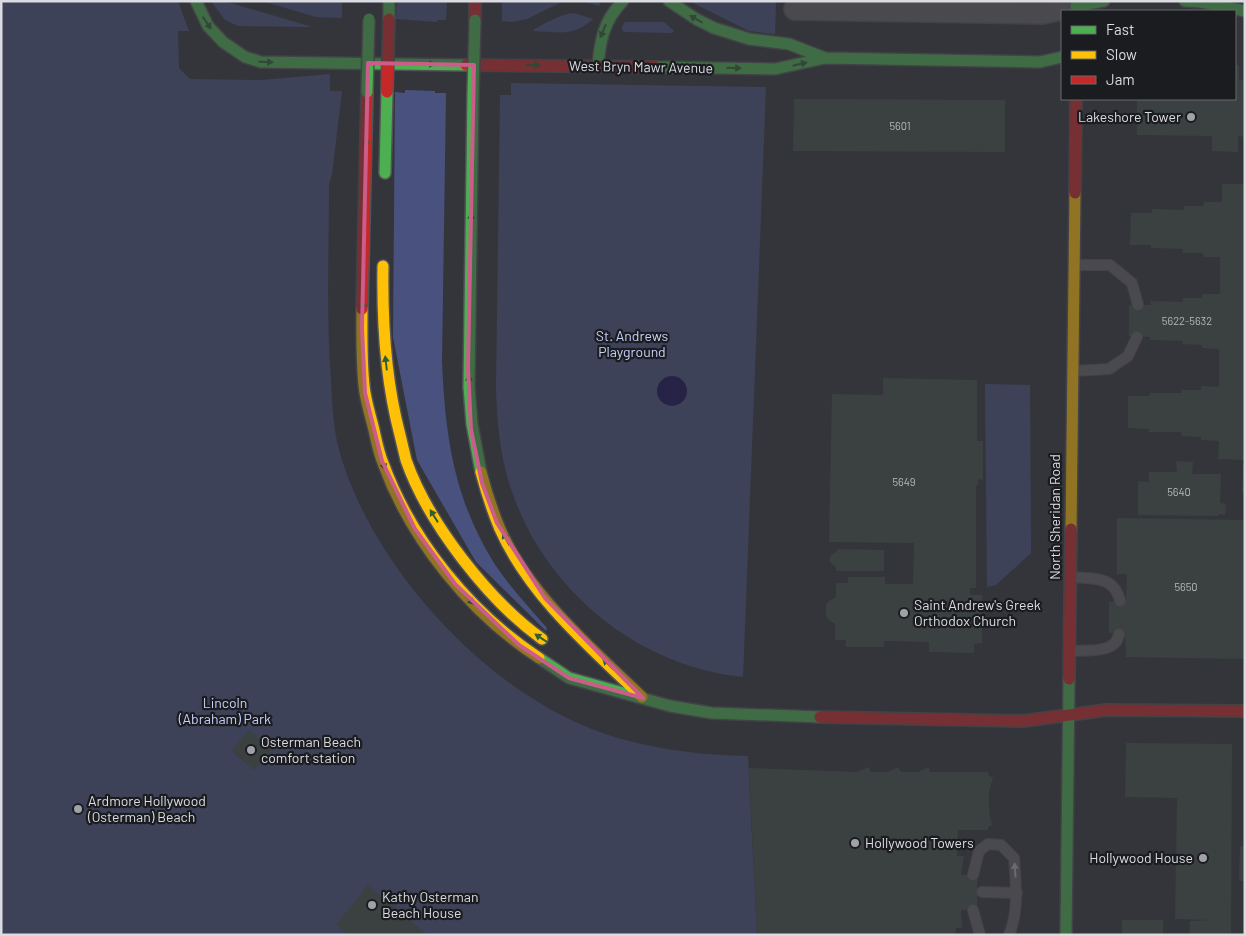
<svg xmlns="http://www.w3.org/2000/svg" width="1246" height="936" font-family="Barlow,sans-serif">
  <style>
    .green { fill: #49527f }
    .water { fill: #150f54 }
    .building { fill: #405148 }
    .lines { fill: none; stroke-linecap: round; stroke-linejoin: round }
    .lane-casing { stroke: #525357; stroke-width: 12 }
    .street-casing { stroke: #525357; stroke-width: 24 }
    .fast-casing { stroke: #525357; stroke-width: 14 }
    .slow-casing { stroke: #525357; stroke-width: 14 }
    .jam-casing { stroke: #525357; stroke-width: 14 }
    .lane { stroke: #646467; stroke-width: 10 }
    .street { stroke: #646467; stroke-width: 21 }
    .fast { stroke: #4caf50; stroke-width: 11 }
    .slow { stroke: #ffc107; stroke-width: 11 }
    .jam { stroke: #c62828; stroke-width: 11 }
    .fast-bridge-casing { stroke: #525357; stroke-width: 14; stroke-linecap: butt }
    .jam-bridge-casing { stroke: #525357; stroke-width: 14; stroke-linecap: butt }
    .fast-bridge { stroke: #4caf50; stroke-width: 11 }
    .jam-bridge { stroke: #c62828; stroke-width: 11 }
    .oneway { fill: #315e36 }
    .oneway2 { fill: #abacb0 }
    .marked { fill: none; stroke: #cb5d8a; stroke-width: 4; stroke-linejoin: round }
    .poi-dot { fill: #a1a2a7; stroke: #1b1c20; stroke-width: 2 }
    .labels { text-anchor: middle; stroke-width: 4.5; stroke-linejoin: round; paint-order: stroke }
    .number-label { font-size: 11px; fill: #b4b9bb }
    .street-label { font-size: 14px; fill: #dbdce1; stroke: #1b1c20 }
    .poi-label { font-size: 14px; fill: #dbdce1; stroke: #1b1c20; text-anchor: start }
    .park-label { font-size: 14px; fill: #c6d0fd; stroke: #1b1c20 }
  </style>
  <rect width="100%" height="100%" fill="#34353a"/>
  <!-- green -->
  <path class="green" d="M1,1H178L189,31H178L179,68L190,79L262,80L330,74V91H342L332,174L329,185C329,250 326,316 331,381C332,402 333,425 338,446C367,557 470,673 573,721C627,746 689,755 748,756L757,935H1Z
    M211,1H224L312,27L238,26L225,20Z
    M262,1H342V18L316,17Z
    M397,1H447L446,20H437V22L396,19Z
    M502,1H601L599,6L581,1H564L527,19L512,22L502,21Z
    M689,1H776L775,34L749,31Z
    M574,13L593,19C573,37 559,32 534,31V29C547,23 560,14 574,13Z
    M625,22H664L674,31L672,33L624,32L622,30V27Z
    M511,83L766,87L743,677C638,666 547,592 512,492C500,458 497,423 496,387L500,95H511Z
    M405,90L435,91V93H446L442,361C445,435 454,499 494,563C509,586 529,607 547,628L546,631L476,562L417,460L393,337L395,92L405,93Z
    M985,384L1030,385L1031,553L996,585L987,587Z"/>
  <!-- water -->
  <path class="water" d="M657 391a15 15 0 1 1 30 0a15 15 0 1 1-30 0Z"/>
  <!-- building -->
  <path class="building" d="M1235,65H1239V80H1245V137L1238,136V152L1212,151V136L1137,135V99H1235Z
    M794,99L1005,100V152L793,151Z
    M1222,184H1245V460L1218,459L1219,441L1201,440V437L1182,436L1181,432H1149V429L1128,428V396H1149L1150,393H1182L1181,390H1201V386L1219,387V349L1202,348V345L1182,344L1183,341L1150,340V337L1129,336V305H1151L1150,301L1183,302V298H1202V294H1220V257H1203V253H1183V249L1151,248V245H1130L1131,213H1152V209L1184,210V206H1203L1204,202H1222Z
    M883,378L977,380V441H983V480L978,479V485H976V588H970V595H982V643L974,644V653L929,652V642L884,641V647H846V640H835V624L829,620L826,616V605L829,601L836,597V583H848V577H885V584H913L914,543L829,542L832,394L883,395Z
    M1176,461L1193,462L1192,474H1221L1220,503L1226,504L1225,515L1218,514V516L1138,515V481L1149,482V472H1177Z
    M1243,464H1245V493H1242Z
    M1117,518L1245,520V659L1126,657L1125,634L1109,633V602L1126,601L1127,574H1117Z
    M837,549L884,550V571H836V567L830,562V556L837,551Z
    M249,730L272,749L254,770L231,751Z
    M1126,743L1232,744L1231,935H1189L1190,921L1214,920L1175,919L1177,798L1125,797Z
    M869,767L871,772H888L898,767L901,772H918L928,767L930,772H988L989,776L993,777L989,791V812L992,825L988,827V830H958L957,856H964L961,875L977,874V910H961L962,928H956L955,935H757L749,768L857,772Z
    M1240,846H1245V881H1239Z
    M368,885L428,935H348L336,925Z
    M1122,920H1163V935H1122Z"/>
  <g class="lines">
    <defs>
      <path id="lane" d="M1074,265H1110L1132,283L1138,305
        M1073,371L1109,369L1128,356L1137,337
        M1071,577C1093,579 1114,575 1120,601
        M1071,651C1087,650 1116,654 1119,634
        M973,875L979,851L988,844L1001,845L1014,858C1016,883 1019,911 1009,935
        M982,892L1017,893
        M973,910L980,935"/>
      <path id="street" d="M795,9L1042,13L1076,6"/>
      <path id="fast" d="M196,1L208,26L223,42
        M389,1V19
        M669,1L696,19L714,28L749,39L789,44L825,58
        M1185,1L1201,2L1245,11
        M1076,6L1104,1
        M223,42L245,57L261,62L466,65
        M598,66C600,40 604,20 623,1
        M655,67L775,69L825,58L1040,62L1062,57
        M473,94L469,387L472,424L481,472
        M385,173L387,92
        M539,658L569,678L670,706L712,713L820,717
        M1066,935L1069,679"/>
      <path id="slow" d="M383,266C382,323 385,379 400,435C402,443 404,452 406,460C428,523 489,601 542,639
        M362,309C362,336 361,366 365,393C367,404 370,415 373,426C376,438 378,451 383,463C411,540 470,613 539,658
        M481,472C486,491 492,510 500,529C530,596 590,647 642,697
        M1071,529L1075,193"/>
      <path id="jam" d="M475,1V20
        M466,65L655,67
        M1075,193L1076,99
        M362,309L367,92
        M1069,679L1071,529
        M1069,715L1106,710L1245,711
        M820,717L1023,721L1069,715"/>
    </defs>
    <!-- lane casing -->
    <use href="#lane" class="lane-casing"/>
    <!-- street casing -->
    <use href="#street" class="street-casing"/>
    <!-- fast casing -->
    <use href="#fast" class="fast-casing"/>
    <!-- slow casing -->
    <use href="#slow" class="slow-casing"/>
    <!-- jam casing -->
    <use href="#jam" class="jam-casing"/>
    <!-- lane -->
    <use href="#lane" class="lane"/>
    <!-- street -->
    <use href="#street" class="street"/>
    <!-- fast -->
    <use href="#fast" class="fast"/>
    <!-- slow -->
    <use href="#slow" class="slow"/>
    <!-- jam -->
    <use href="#jam" class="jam"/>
    <defs>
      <path id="fast-bridge" d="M367,92L369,19
        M473,94L475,20"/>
      <path id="jam-bridge" d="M387,92L389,19"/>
    </defs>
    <!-- fast-bridge casing -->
    <use href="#fast-bridge" class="fast-bridge-casing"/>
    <!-- jam-bridge casing -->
    <use href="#jam-bridge" class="jam-bridge-casing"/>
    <!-- fast-bridge -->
    <use href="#fast-bridge" class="fast-bridge"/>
    <!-- jam-bridge -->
    <use href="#jam-bridge" class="jam-bridge"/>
  </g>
  <!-- one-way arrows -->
  <defs><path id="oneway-solid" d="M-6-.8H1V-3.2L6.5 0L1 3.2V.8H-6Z" transform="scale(1.25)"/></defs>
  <g class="oneway">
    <use href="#oneway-solid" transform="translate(696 19) rotate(-151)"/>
    <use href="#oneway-solid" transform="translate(207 23) rotate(56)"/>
    <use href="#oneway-solid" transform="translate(603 31) rotate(113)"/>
    <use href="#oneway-solid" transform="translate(266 62) rotate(2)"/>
    <use href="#oneway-solid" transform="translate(428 64) rotate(1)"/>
    <use href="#oneway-solid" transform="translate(800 64) rotate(-13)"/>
    <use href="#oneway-solid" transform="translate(533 65)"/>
    <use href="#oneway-solid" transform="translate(734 68) rotate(1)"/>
    <use href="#oneway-solid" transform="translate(366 140) rotate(91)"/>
    <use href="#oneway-solid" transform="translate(471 220) rotate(-89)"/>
    <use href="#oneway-solid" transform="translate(363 303) rotate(91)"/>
    <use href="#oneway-solid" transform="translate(386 363) rotate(-97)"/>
    <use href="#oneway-solid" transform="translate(469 382) rotate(-93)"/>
    <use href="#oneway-solid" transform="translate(383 463) rotate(71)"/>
    <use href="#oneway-solid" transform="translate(434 516) rotate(-122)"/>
    <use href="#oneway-solid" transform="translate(506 539) rotate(-119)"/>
    <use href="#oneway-solid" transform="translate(469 599) rotate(47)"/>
    <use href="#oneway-solid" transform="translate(541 638) rotate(-147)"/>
    <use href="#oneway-solid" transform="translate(608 664) rotate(-136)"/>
  </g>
  <use class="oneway2" href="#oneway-solid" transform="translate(1015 870) rotate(-94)"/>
  <!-- marked area -->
  <path d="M0 0H1246V936H0ZM368,63L474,65L468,368L471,430L482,483L497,523L545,598L643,698L569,678L519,645L455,584L415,529L382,461L365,393L362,328Z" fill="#34353a" fill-opacity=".55" fill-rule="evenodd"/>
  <path class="marked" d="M368,63L474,65L468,368L471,430L482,483L497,523L545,598L643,698L569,678L519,645L455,584L415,529L382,461L365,393L362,328Z"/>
  <!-- markers -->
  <g class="poi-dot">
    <circle cx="1191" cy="117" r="5"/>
    <circle cx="904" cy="613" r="5"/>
    <circle cx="251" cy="750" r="5"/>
    <circle cx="78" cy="809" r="5"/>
    <circle cx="855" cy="843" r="5"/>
    <circle cx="1203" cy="858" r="5"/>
    <circle cx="372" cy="905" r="5"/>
  </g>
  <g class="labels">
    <!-- number labels -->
    <g class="number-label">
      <text x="900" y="130">5601</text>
      <text x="1187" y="325">5622-5632</text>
      <text x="904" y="486">5649</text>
      <text x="1179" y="496">5640</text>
      <text x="1186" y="591">5650</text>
    </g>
    <!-- street labels -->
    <g class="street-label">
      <text transform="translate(641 67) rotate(1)" y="5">West Bryn Mawr Avenue</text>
      <text transform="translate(1055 517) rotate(-90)" y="5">North Sheridan Road</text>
    </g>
    <!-- poi labels -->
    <g class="poi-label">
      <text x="1181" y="122" text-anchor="end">Lakeshore Tower</text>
      <text x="914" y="610">Saint Andrew's Greek<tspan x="914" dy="16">Orthodox Church</tspan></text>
      <text x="261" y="747">Osterman Beach<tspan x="261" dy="16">comfort station</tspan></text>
      <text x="88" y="806">Ardmore Hollywood<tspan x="88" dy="16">(Osterman) Beach</tspan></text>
      <text x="865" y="848">Hollywood Towers</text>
      <text x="1193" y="863" text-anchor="end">Hollywood House</text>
      <text x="382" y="902">Kathy Osterman<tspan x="382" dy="16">Beach House</tspan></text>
    </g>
    <!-- park labels -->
    <g class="park-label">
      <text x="632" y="341">St. Andrews<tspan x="632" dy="16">Playground</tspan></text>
      <text x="225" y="708">Lincoln<tspan x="225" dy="16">(Abraham) Park</tspan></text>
    </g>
  </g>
  <!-- border -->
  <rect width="1246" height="936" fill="none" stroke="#dbdce1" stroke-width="5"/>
  <!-- legend -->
  <rect x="1061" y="10" width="175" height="90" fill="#1b1c20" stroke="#68696d"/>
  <rect x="1071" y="26" width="25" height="8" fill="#4caf50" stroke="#68696d"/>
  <text x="1106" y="35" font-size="15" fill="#dbdce1">Fast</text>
  <rect x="1071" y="51" width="25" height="8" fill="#ffc107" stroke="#68696d"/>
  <text x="1106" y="60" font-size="15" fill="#dbdce1">Slow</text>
  <rect x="1071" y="76" width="25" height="8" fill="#c62828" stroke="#68696d"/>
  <text x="1106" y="85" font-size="15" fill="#dbdce1">Jam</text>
</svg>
